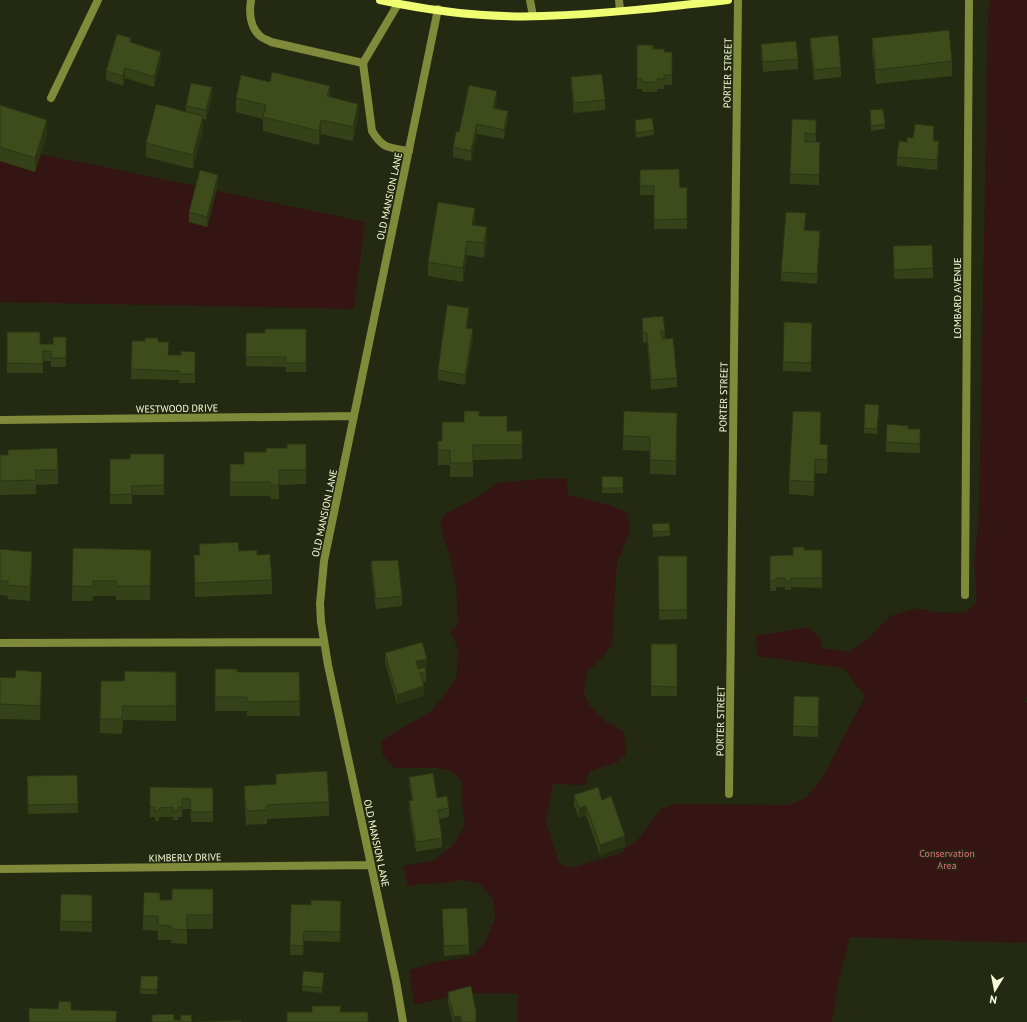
<svg xmlns="http://www.w3.org/2000/svg" width="1027" height="1022" font-family="'PT Sans',sans-serif">
  <style>
    .green { fill: #341513 }
    .lines { fill: none; stroke-linecap: round; stroke-linejoin: round }
    .lane { stroke: #808a3b; stroke-width: 8 }
    .street { stroke: #808a3b; stroke-width: 8 }
    .secondary { stroke: #efff71; stroke-width: 8 }
    .wall { fill: #354118 }
    .shaded-wall { fill: #2b3514 }
    .building { fill: #3e4c1c; stroke: #2b3514 }
    .labels { text-anchor: middle; stroke-width: 3; stroke-linejoin: round; paint-order: stroke }
    .street-label { font-size: 10px; fill: #f8ffda; stroke: #242a11 }
    .park-label { font-size: 10px; fill: #e36b7f; stroke: #242a11 }
  </style>
  <rect width="100%" height="100%" fill="#242a11"/>
  <!-- green -->
  <path class="green" d="M990,0H1027V696L1024,702L1027,703V943L850,937L839,978L832,1022H518V994L464,993L414,1005L409,970L436,962L460,959L475,954L485,942L495,919L493,899L480,884L463,880L444,883L419,884L408,886L404,866L435,860L455,843L465,825L462,803V781L451,771L440,768H394L382,754V740L431,711L450,688L457,675L458,649L450,630L454,629L458,623L456,585L450,557L440,526L444,515L484,493L498,483L552,478L567,479L568,495L610,505L628,513L630,529L627,539L617,562L612,645L602,658L588,671L583,690L589,705L606,722L624,732L626,754L616,763L590,771L585,785L553,784L546,823L559,863L570,868L619,854L638,839L661,809L675,804L790,805L806,797L822,778L865,697L844,668L757,656L756,636L807,627L821,639L822,648L849,652L870,637L890,616L918,608L934,612L965,613L977,602L974,564L979,512L988,17Z
    M0,147L81,162L365,222L354,309L0,302Z"/>
  <g class="lines">
    <!-- lane -->
    <path class="lane" d="M251,0C249,12 250,27 260,36C263,39 268,40 271,42L363,63L398,4
      M530,0L533,16
      M619,0L620,10
      M363,63L372,131C383,149 389,148 409,151
      M51,98L98,0"/>
    <!-- street -->
    <path class="street" d="M0,420L354,416
      M965,595L969,0
      M0,643L324,642
      M729,794L738,0
      M0,869L371,865
      M403,1022L396,981L328,665L321,622L320,604L324,561L438,9"/>
    <!-- secondary -->
    <path class="secondary" d="M380,0C431,11 491,18 543,16C605,14 667,7 728,0"/>
  </g>
  <!-- wall -->
  <path class="wall" d="M810,38L841,67V77L814,80L810,48Z
    M872,38L952,61V76L876,84L872,52Z
    M131,42L161,61L154,87L125,78L123,86L106,80V71Z
    M761,44L798,59V69L763,72L761,54Z
    M637,45L664,52H672V85H664V89H657V92H642V89H637Z
    M571,77L605,100V110L574,113L571,87Z
    M212,97L206,120L203,119V130L193,169L146,157V143L186,112V106Z
    M330,97L358,118L353,141L321,134L319,145L263,131V119L236,112V98Z
    M497,100L495,108L508,120L504,139L477,134L471,161L453,157V147L459,132Z
    M0,105L47,134L35,172L0,161Z
    M870,110L885,124V129L871,131Z
    M792,119L816,120V142L820,152L819,185L790,184Z
    M635,120L654,130V135L636,138L635,125Z
    M934,136V141L939,151L937,170L897,166V157L907,142L913,138Z
    M640,170L680,188L687,187V229H654V195H640Z
    M218,184L207,227L189,222V212Z
    M475,222L474,225L487,241L484,258L467,255L463,282L428,276V262Z
    M806,223L805,230L820,241L817,284L781,281V272Z
    M893,246L933,268V278L894,279Z
    M469,317L467,328L473,339L465,385L438,380V370Z
    M642,318L665,331V339L677,378V387L651,390L647,342L643,343Z
    M306,329V372H286V367L246,366V333H265Z
    M7,332L40,344H53L66,337V367H51V361H43V373H7Z
    M812,332L811,372L783,371V362Z
    M132,341L158,342L169,355H181L195,352V383H179V380L131,379Z
    M879,410L877,434L864,433V428Z
    M479,416L507,431H522V459L473,460V477H450V465H438V441H442L464,422Z
    M677,427L676,475L650,474V451L623,450V436Z
    M821,427L820,444L828,459L827,474L815,473L814,496L789,494V480Z
    M908,429L920,439V453L886,452V442Z
    M306,444V484L279,485V499H271L270,496H230V464H244L266,452Z
    M164,454V495H132V504H110V459H130Z
    M0,455L58,470V484L36,485V494L0,495Z
    M602,476L623,477V493H602Z
    M652,524L670,531V536L653,537Z
    M199,544L239,551L272,580V594L195,597L194,555H199Z
    M73,548L151,550L150,600H116V596H93V601H72Z
    M0,549L32,566L30,601L8,599V596L0,595Z
    M804,550H822V588L791,587V590H785V587H776V591H770V556L793,555Z
    M658,556H687V619L659,620Z
    M371,561L402,596V606L376,609L371,571Z
    M651,644H677V696H651Z
    M385,653L427,668L426,669V682H423L424,696L397,704L385,662Z
    M215,669L237,672H299L300,716H247V711H215Z
    M0,677L42,687L40,720L0,719Z
    M124,681L176,686V721L123,720L122,734L100,733V719Z
    M819,707L818,737L793,736V726Z
    M276,774L329,802V816L267,819V824L246,825L244,800V786L276,784Z
    M77,775L78,813L28,814L27,776Z
    M409,777L449,808V817L439,819L442,838V847L416,852L409,810V801L412,800L409,786Z
    M150,787L213,788V822H191L190,809H182V817H178V820H173V817H159V821H155V817H150Z
    M574,795L602,800L625,846L600,855L586,815L579,818L574,805Z
    M213,889V929H187V944L171,943V940H158V931L143,930V916L160,900H172Z
    M291,904L341,911L340,942L304,941L303,955H290Z
    M92,905V932L60,931V921Z
    M442,909L469,945V954L444,956Z
    M141,976H158L157,994H140Z
    M324,978L322,993L302,991V986Z
    M448,992L476,1022H453L448,1002Z"/>
  <!-- shaded-wall -->
  <path class="shaded-wall" d="M161,52V61L154,87V77Z
    M125,68V78L123,86V76Z
    M330,86V100L327,96Z
    M212,87V97L206,120V110Z
    M497,91V100L493,118V108Z
    M358,104V118L353,141V127Z
    M508,111V120L504,139V130Z
    M203,116V130L193,169V155Z
    M47,120V134L35,172V158Z
    M321,120V134L319,145V131Z
    M477,124V134L471,161V151Z
    M939,141V151L937,170V160Z
    M218,175V184L207,227V217Z
    M475,208V222L472,239V225Z
    M487,227V241L484,258V243Z
    M820,231V241L817,284V274Z
    M467,241V255L463,282V268Z
    M469,308V317L466,337V328Z
    M473,329V339L465,385V375Z
    M821,412V427L820,458V444Z
    M828,445V459L827,474V460Z
    M815,459V473L814,496V482Z
    M32,552V566L30,601V587Z
    M427,659V668L416,671V661Z
    M42,672V687L40,720V706Z
    M424,686V696L397,704V695Z
    M586,806V815L579,818V808Z
    M625,836V846L600,855V845Z
    M461,1016V1022H454V1017Z"/>
  <!-- building -->
  <path class="building" d="M949,30L952,61L876,70L872,38Z
    M117,34L131,38L130,42L161,52L154,77L125,68L123,76L106,71Z
    M838,35L841,67L814,70L810,38Z
    M796,41L798,59L763,62L761,44Z
    M637,45H653V49H664V52H672V75H664V79H657V82H642V79H637Z
    M272,72L330,86L327,96L358,104L353,127L321,120L319,131L263,117L266,105L236,98L241,75L270,82Z
    M602,74L605,100L574,103L571,77Z
    M191,83L212,87L206,110L186,106Z
    M469,85L497,91L493,108L508,111L504,130L477,124L471,151L453,147L456,132H459Z
    M156,104L203,116L193,155L146,143Z
    M0,105L47,120L35,158L0,147Z
    M883,109L885,124L871,126L870,110Z
    M652,118L654,130L636,133L635,120Z
    M792,119L816,120V134L805,133V142H820L819,175L790,174Z
    M915,124L934,126L933,141H939L937,160L897,157L899,141L907,142V137L913,138Z
    M679,169L680,188L687,187V219L654,220V186H640V170Z
    M200,170L218,175L207,217L189,212Z
    M438,202L475,208L472,225L487,227L484,243L467,241L463,268L428,262Z
    M786,212L806,213L804,230L820,231L817,274L781,272Z
    M932,245L933,268L894,270L893,246Z
    M447,305L469,308L466,328L473,329L465,375L438,370Z
    M663,316L665,331H661L662,339L673,338L677,378L651,380L647,333H643L642,318Z
    M784,322L812,323L811,363L783,362Z
    M265,329H306V363H286V357H246V333H265Z
    M7,332H40V344H53V337H66V358H51V351H43V364L7,363Z
    M145,338H158V342H169L168,355H181V351L195,352V374H179V371L131,369L132,341H145Z
    M865,404L879,405L877,429L864,428Z
    M464,411H479V416H507V431H522V445H473V463H450V450H438V441H442V422H464Z
    M624,411L677,413L676,461L650,460V437L623,436Z
    M793,411L821,412L820,444L828,445L827,460L815,459L814,482L789,480Z
    M887,424L908,426V429H920V444L886,442Z
    M287,444H306V470H279V485H271L270,482H230V464H244V452H266V448H287Z
    M57,448L58,470H36V480L0,481V455H8V450Z
    M130,454H164V485L132,486V494L110,495V459H130Z
    M602,476L623,477V488H602Z
    M669,523L670,531L653,532L652,524Z
    M238,542L239,551L257,550V555L270,554L272,580L195,583L194,555H200L199,544Z
    M793,547H804V550H822V578H791V581H785V578H776V581H770V556L793,555Z
    M73,548L151,550L150,586H116V581H93V587L72,586Z
    M0,549L32,552L30,587L8,585V581H0Z
    M658,556H687V610H659Z
    M398,560L402,596L376,599L371,561Z
    M422,642L427,659L416,661L418,669L425,667L426,672L420,673L424,686L397,695L385,653Z
    M651,644H677V687L651,686Z
    M215,669H237V672H299L300,701L247,702V697H215Z
    M16,670L42,672L40,706L0,704V677L15,678Z
    M125,671L176,672V706H123L122,719H100L101,681H124Z
    M794,696L819,697L818,727L793,726Z
    M327,771L329,802L267,805V810L246,811L244,786L276,784V774Z
    M433,773L437,798L447,796L449,808L438,810L442,838L416,842L409,801L413,800L409,777Z
    M77,775L78,804L28,805L27,776Z
    M150,787L213,788V812H191L190,799H182V807H178V811H173V807L159,808V811H155V807H150Z
    M598,787L602,800L611,796L625,836L600,845L586,806L579,808L574,795Z
    M172,889H213V915H187V930L171,929V926L158,925V916H143L144,892L160,893V900H172Z
    M61,894L92,895V922L60,921Z
    M311,900L341,901L340,932L304,931L303,946L290,945L291,904L311,905Z
    M467,908L469,945L444,946L442,909Z
    M303,971L324,973L322,988L302,986Z
    M141,976H158L157,990L140,989Z
    M471,986L476,1011V1022H461V1016L454,1017L448,992Z
    M59,1001L71,1002V1010L117,1011L116,1022H29V1008L58,1009Z
    M312,1006H341L340,1012H368V1022H287V1012H312Z
    M174,1014V1020H181L180,1015H191L192,1022H152V1015Z
    M241,1020V1022H195Z"/>
  <g class="labels">
    <!-- street labels -->
    <g class="street-label">
      <text transform="translate(727 73) rotate(-89)" y="4">PORTER STREET</text>
      <text transform="translate(389 196) rotate(-78)" y="4">OLD MANSION LANE</text>
      <text transform="translate(957 298) rotate(-90)" y="4">LOMBARD AVENUE</text>
      <text transform="translate(723 397) rotate(-89)" y="4">PORTER STREET</text>
      <text transform="translate(177 408) rotate(-1)" y="4">WESTWOOD DRIVE</text>
      <text transform="translate(324 513) rotate(-78)" y="4">OLD MANSION LANE</text>
      <text transform="translate(720 721) rotate(-89)" y="4">PORTER STREET</text>
      <text transform="translate(377 843) rotate(78)" y="4">OLD MANSION LANE</text>
      <text transform="translate(185 857) rotate(-1)" y="4">KIMBERLY DRIVE</text>
    </g>
    <!-- park labels -->
    <g class="park-label">
      <text x="947" y="857">Conservation<tspan x="947" dy="12">Area</tspan></text>
    </g>
  </g>
  <!-- north arrow -->
  <g transform="translate(995 990) rotate(190)" stroke="#242a11" stroke-width="3" paint-order="stroke">
  <path d="M0-3L7 15L0 10L-7 15Z" fill="#f8ffda"/>
  <text y="-6" font-size="11" font-weight="bold" text-anchor="middle" fill="#f8ffda">N</text>
  </g>
</svg>
